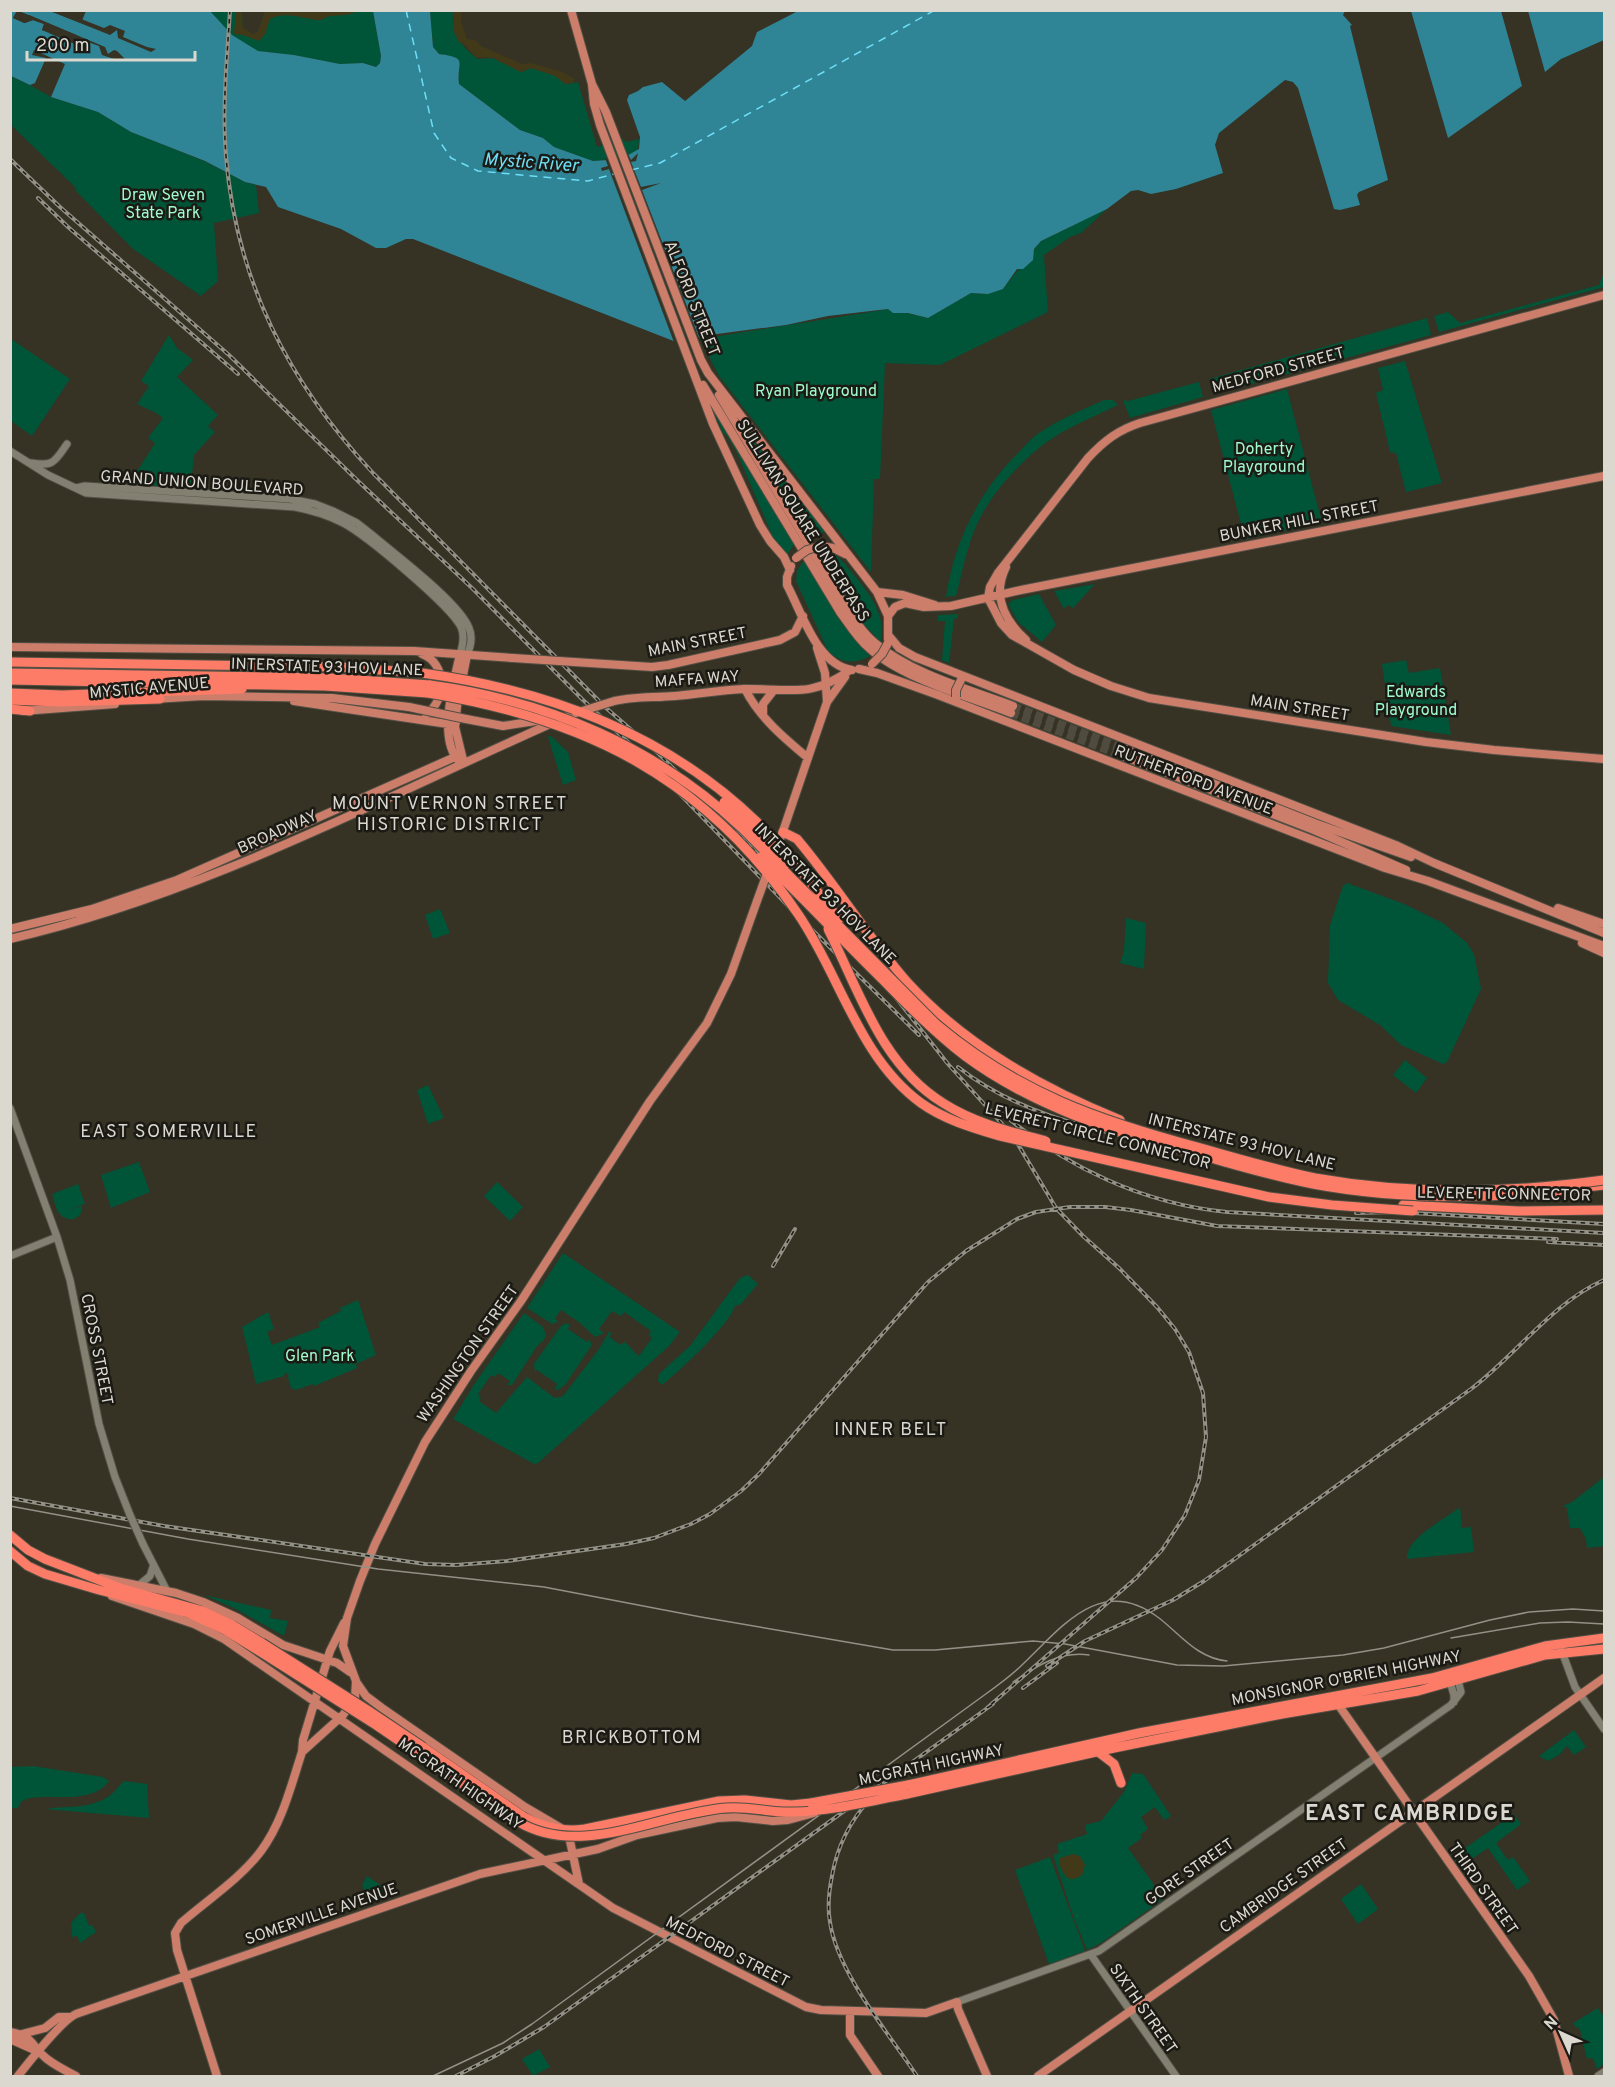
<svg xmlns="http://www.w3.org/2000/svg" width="1615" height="2087" font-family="Overpass,sans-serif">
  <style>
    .green { fill: #005538 }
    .sand { fill: #423919 }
    .water { fill: #2f8495 }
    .pier { fill: #363224 }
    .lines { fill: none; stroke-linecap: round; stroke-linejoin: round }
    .ferry { stroke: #6ddef6; stroke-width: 1.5; stroke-dasharray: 8 6; stroke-linecap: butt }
    .major-tunnel { stroke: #4f4b3e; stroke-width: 8; stroke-dasharray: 8 4; stroke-linecap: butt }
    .minor-casing { stroke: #524f44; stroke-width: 9 }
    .major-casing { stroke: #524f44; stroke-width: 10 }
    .highway-casing { stroke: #524f44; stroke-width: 11 }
    .minor { stroke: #848071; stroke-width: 7 }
    .major { stroke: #cc7e6b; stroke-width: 8 }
    .highway { stroke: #fc7c67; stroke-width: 9 }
    .tram { stroke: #939085; stroke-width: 1.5 }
    .rail-casing { stroke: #939085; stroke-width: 4 }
    .rail { stroke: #1b1a14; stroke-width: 1.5; stroke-dasharray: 4.5; stroke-linecap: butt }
    .minor-bridge-casing { stroke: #524f44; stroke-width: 9; stroke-linecap: butt }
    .major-bridge-casing { stroke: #524f44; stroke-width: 10; stroke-linecap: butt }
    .highway-bridge-casing { stroke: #524f44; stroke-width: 11; stroke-linecap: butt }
    .minor-bridge { stroke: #848071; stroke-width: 7 }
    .major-bridge { stroke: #cc7e6b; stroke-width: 8 }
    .highway-bridge { stroke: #fc7c67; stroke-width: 9 }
    .labels { text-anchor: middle; stroke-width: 5; stroke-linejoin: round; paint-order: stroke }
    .park-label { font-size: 16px; fill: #a0fbce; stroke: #1b1a14 }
    .street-label { font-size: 16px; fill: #dbd8d0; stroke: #1b1a14 }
    .water-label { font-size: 18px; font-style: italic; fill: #6ddef6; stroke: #1b1a14 }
    .neighbourhood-label { font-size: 18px; letter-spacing: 1.5px; fill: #dbd8d0; stroke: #1b1a14 }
    .district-label { font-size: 22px; font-weight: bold; letter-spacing: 1.5px; fill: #dbd8d0; stroke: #1b1a14 }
  </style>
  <rect width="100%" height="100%" fill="#363224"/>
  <!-- green -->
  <path class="green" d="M210,11H242L243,28L253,34L258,31L265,11H373L381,56L380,63L376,67L364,63L340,64L294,55L258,51L232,35Z
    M430,11H453C451,33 461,46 478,59L493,58L521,72L531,68L555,75L567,84L578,82L597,147L623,139L626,142L639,139L638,150L621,159L593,161L554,147L543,138L520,130L459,84C456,62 470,58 439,54L433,47Z
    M10,76L28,84L51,97L98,112L131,132L204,161L245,182L256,185L259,213L214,223L218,281L201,296L133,249L75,190L76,188L11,125Z
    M1107,209L1081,233L1070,237L1044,255L1048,312L940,365L885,363L880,479H874L871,572L719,376L700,339L889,309L928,318L971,293L984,294L1003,289L1041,241Z
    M1604,276V287L1439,332L1434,316L1448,312L1460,323L1599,285L1602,277Z
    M1427,318L1431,335L1214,394L1209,379Z
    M169,335L177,348L193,360L177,377L218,415L208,426L215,432L194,455L191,485L187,488L129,484L155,443L148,438L163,418L156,413L137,404L149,386L141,381Z
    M11,339L70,379L32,436L11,421Z
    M1405,361L1442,483L1406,492L1396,453L1390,452L1376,393L1383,390L1378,368Z
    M1199,382L1203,397L1130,418L1123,400L1128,401Z
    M1287,389L1322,523L1245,539L1211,410Z
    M1104,400H1113L1118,405C1093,417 1066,428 1044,444C1017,465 988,497 975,529C966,550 962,575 956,596L946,597C954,542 979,491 1019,452C1025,446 1031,438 1039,433C1060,419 1081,410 1104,400Z
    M713,407L794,545L787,555L776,544L737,453L727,436L723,433L712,408Z
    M737,417L824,528L823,533L808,537Z
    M826,551C840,555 845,564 854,575C870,595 886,614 881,642L854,614L817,552Z
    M804,560C824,593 841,629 870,656C854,665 841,663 828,651L796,581L797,571Z
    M1095,584L1073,608L1068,605L1064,609L1054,591Z
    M1039,594L1056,625L1042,642L1018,622L1008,604L1013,600Z
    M958,614V618L954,619L949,663L942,660L945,621H938V615Z
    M1406,660L1409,673L1440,668L1451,735L1391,726L1382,664Z
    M551,736L568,752L576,780L563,785L548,737Z
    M1347,883L1404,904L1443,923L1467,943L1474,954L1481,989L1447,1062L1443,1064L1401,1045L1380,1025L1338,1000L1328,983L1330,925L1343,886Z
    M440,909L450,933L433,939L425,915Z
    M1126,918L1146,923L1144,969L1120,963L1124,951Z
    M1405,1060L1427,1078L1416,1093L1393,1075Z
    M428,1085L444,1118L428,1124L417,1090Z
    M139,1162L150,1192L111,1208L101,1175Z
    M497,1182L523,1207L510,1221L484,1196Z
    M78,1184L85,1204L67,1210L82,1206C83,1221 66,1223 59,1213C55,1208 54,1199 52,1194Z
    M563,1253L680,1332L669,1346L538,1463L534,1464L453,1419L475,1383L524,1313L543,1327L546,1335L544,1340L537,1346L512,1385H507L510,1381L498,1373L495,1377L491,1375L478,1394L481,1398L479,1401L496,1413L527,1377L552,1396L556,1398L563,1396L599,1349L609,1332L612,1333L609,1337L621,1345L624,1342C630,1345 632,1351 639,1356L652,1338L649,1335L651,1331L624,1312L621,1316L612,1311L599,1329L604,1333L595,1337L580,1323L561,1310L555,1318L558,1322L552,1324L527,1308Z
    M748,1275L758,1284L741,1304L735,1306C730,1324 679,1372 662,1385L658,1381L659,1374L690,1346L740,1278Z
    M358,1300L376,1355L356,1364L357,1368L314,1386L313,1384L296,1390L291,1388L288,1378L289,1375L285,1373L284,1376L256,1384L242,1327L268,1312L274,1329L267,1332L272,1345L320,1327L318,1323L341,1311L340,1308Z
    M566,1323L570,1325L568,1329L587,1342L589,1339L592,1345L565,1385L558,1390L555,1389L557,1384L537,1370L535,1372L534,1364L560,1327Z
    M1604,1477V1546L1587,1548L1586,1539L1580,1528H1570L1567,1508L1563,1506L1572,1502Z
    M1460,1507L1462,1528L1471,1527L1474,1552L1407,1559C1406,1538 1445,1519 1460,1507Z
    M204,1595L271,1610L270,1618L288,1621L284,1636L234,1608Z
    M1574,1730L1586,1747L1574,1755L1567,1746L1559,1755L1548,1761L1539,1756Z
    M33,1766L103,1777L109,1781C89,1809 37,1789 21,1802L18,1808H11V1767Z
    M1132,1773L1143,1774L1171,1816L1164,1820L1155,1807L1141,1817L1148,1829L1140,1835L1142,1838L1128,1848L1164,1899L1101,1943L1087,1950L1075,1921L1053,1855L1059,1853L1057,1844L1087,1834L1085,1825L1101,1821L1124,1792Z
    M124,1781L147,1784L149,1818L45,1809C65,1806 87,1809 106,1798C114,1794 118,1786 124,1781Z
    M1514,1814L1521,1824L1496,1843L1508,1860L1513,1857L1530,1881L1517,1890L1488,1848L1460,1867L1452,1857Z
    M1050,1857L1085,1951L1049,1964L1015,1870Z
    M367,1876L395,1895L369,1903L362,1885Z
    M1361,1884L1378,1909L1358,1924L1341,1899Z
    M80,1913H84L89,1926L92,1925L96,1932L80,1943L77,1936L72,1937L71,1923Z
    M1598,2008L1604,2017V2064L1597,2069L1593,2058L1587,2059L1580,2030L1578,2027L1576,2028L1573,2023Z
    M539,2049L550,2067L533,2076L522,2059Z"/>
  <!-- sand -->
  <path class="sand" d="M236,10L242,11L243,28L253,34L258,31L265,11H358C348,16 341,15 330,16C325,17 322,21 317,20C302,18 284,11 270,19L265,34L259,41L243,35L234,34Z
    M453,11H461V21L467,39L475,40L481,46L522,64L531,63L562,72L574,78L573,83L565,84L555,76L531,68L521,72L493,58L475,57L465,45L459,42L454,32Z
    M1073,1854L1080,1856L1085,1865L1082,1875C1069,1885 1063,1875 1059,1863L1060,1858Z"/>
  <!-- water -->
  <path class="water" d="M10,11H17L13,18L24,23L33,20L44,24L42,30L73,43L76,35L19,11H50L81,23L86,11H210L232,35L258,51L294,55L340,64L363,63L376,67L380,63L381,56L373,11H430L433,47L439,54C470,58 456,62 459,84L520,130L543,138L554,147L593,161L621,159L639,149L640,137L627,100L629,95L638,91L643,87L662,82L685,101L752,46L757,32L798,11H1345L1343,15L1352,25L1350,26L1388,180L1359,192L1357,195L1360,205L1340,210L1334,209L1298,88L1293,82L1285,80L1219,133L1215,145L1223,173L1176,189L1151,194L1138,190L1131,191L1107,209L1041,241L1034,249L1033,260L1023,269H1017L1003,289L988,294L971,293L928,318L908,313H893L888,309L828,316L786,325L717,334L676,342L413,239H406L386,248H376L341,229L278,207L266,187L245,182L205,161L131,132L98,112L51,97L65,64L34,50L32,55L46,58L35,83L30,85L11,76Z
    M1411,11H1501L1522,86L1448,138Z
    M1528,11H1603L1604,40L1561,59L1545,72Z"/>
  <!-- pier -->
  <path class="pier" d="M58,10L104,28L110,25L125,31L123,37L147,47L156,49L151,52L118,38L117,30L110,35L50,11Z
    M17,11L21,12L22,15L19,14L17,17L25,20L29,18L27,17L29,15L105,47L108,54L114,50L117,51L125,59L124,61L114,59L102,55L99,46L88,42L85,48L80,46L79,43L77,45L49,33V30L72,39L73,36L47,25L46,28L48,29L45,31L42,30L44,24L33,20L25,23L13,18Z
    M638,153L636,161L631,162L641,187L661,183L642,190L700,340L675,345L609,169L602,171L601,168L608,166L605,158L621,157L628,154L631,160Z"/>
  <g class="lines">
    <!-- ferry -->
    <path class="ferry" d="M406,10L434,133L451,158L478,171L588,181L614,174
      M631,170L660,163L935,10"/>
    <!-- major-tunnel -->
    <path class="major-tunnel" d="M1013,706L1125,749
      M1011,713L1123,756"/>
    <defs>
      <path id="minor" d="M10,451L48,475L86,493L295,507C311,510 328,515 343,523C366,535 450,605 461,627C465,636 463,645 460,654
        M31,463C54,467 55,461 67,444
        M76,488L85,486L290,499L315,504L333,511L357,523L371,534C394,554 459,602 469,628C473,637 471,646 467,655
        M10,1108L57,1237L70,1280L99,1424L115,1477L130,1515
        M10,1256L57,1237
        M143,1544L167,1591
        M138,1586L150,1576L153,1567
        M1561,1649L1575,1687L1604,1729
        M1450,1682L1454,1695V1702
        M1091,1955L1176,2076
        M957,2002L1099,1951L1451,1705L1461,1692L1458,1680
        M1598,2076L1604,2072"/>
      <path id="major" d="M571,10L592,84L594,104L600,125L713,424L760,525L770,541L784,557L790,570
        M592,84L606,112L701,360L708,373L877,592L888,616V639
        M1604,295L1140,423C1118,430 1104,441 1088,458L998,573L990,587L988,598L1001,623L1012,635L1074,670L1111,686L1149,698L1426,742L1494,750L1604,759
        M703,385L840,612C849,624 857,638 869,648C903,679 968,696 1011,713
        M719,395L851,615C858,625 865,635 875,643C912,674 968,689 1013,706
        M821,546L833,548L845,554
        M791,566L787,577V585C802,613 817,665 852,670
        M1006,567C992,595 1004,620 1026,640
        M877,592L903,595L935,605
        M888,616L895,607L905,603L924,607L951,606L1021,590L1604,476
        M889,636L899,648L915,657L1398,846L1434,863L1604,933
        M10,647L414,651L513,658
        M817,648L825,673L827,702
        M422,654C447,663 447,701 426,714
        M574,662L652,667L668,665L780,640L795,632L803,616
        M859,669L877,673L938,695L1385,868L1428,881L1604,946
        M745,689C759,717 784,738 808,758
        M154,699L203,696L332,698L409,707
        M294,701L448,724L456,722
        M611,702C632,696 653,698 675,696C698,694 721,690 744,689C788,688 811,699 850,670
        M23,711L115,704
        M763,715V704L774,690
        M466,719L503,726L542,720
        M1125,749L1317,824L1411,857
        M1123,756L1314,830L1406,870
        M463,760L455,727L457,706L467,655
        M459,761C437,738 454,682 460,654
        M781,837L827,702L845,677
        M1558,908L1604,924
        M10,929L92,909L177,880L455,757H462
        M10,939C209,893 389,794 575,713
        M1582,943L1604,953
        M101,1578L176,1593L203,1602L238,1618L283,1645L337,1663L350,1672
        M112,1596L194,1624L224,1639L613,1908L806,2007L821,2010L926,2013L957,2002L958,2009L987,2076
        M357,1683L366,1696L382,1708L525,1807L566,1831L569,1836L579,1884
        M1335,1700L1529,1976L1554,2020L1569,2076
        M302,1752L343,1715L355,1698L356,1681L343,1646L347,1618L360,1581L375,1544L425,1442L471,1371L521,1301L650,1101L707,1023L731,974L757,901
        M850,2011V2035L878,2076
        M10,2032C36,2037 30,2046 47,2059C56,2066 66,2071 76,2076
        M22,2034L45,2028L59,2017H71
        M10,2039L39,2052
        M18,2076C29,2062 61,2021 76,2014L480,1874L598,1849L637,1835L717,1818L736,1817L773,1821
        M217,2076L177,1950L175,1933L181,1923C207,1900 239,1880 261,1851C282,1823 291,1786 302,1752L303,1740L330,1651L344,1623
        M1038,2076L1604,1678"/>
      <path id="highway" d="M10,662L340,667L422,673
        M10,673L330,678L430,685
        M10,680L325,686L428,693
        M10,693L62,695L242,689
        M10,700L60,702L160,699
        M10,709L30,711
        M783,832L797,839C836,885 868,938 908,983C966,1046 1042,1088 1120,1120
        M1550,1191L1604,1185
        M1403,1205L1518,1211L1604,1210
        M10,1535L28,1550L45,1559L120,1588L203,1611L231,1624L262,1643
        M10,1551L28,1566L45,1574L99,1590L188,1613L225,1630L259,1651
        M423,1747L524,1817C542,1827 564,1832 585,1829L719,1801L745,1800L791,1805L811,1803
        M1097,1751L1114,1764L1121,1783
        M908,1785L1139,1733L1432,1678L1545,1646L1604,1638
        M907,1794L1114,1748L1282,1714L1418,1691L1545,1655L1604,1649"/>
    </defs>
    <!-- minor casing -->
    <use href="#minor" class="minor-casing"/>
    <!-- major casing -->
    <use href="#major" class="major-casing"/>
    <!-- highway casing -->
    <use href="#highway" class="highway-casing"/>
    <!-- minor -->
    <use href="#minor" class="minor"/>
    <!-- major -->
    <use href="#major" class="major"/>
    <!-- highway -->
    <use href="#highway" class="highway"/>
    <!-- tram -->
    <path class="tram" d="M10,1506L188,1539L378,1569L544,1587L701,1617L893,1650H935L1033,1641L1065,1644L1177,1665L1223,1666L1343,1655L1384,1648L1490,1620L1529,1612L1573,1609L1604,1611
      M1451,1638L1540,1623L1568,1622L1604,1624
      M1013,1682C1037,1666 1059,1651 1089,1655
      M433,2076L503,2043L532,2024L983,1696C997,1686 1011,1676 1023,1664C1061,1628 1101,1573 1159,1618C1181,1635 1197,1658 1227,1661"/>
    <defs>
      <path id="rail" d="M230,10C227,59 222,108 226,156C236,281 289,383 373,473L605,707L658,753L878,975L948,1064L1013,1136L1056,1208L1083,1236L1119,1268L1157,1307L1175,1329L1189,1352L1203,1393L1206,1437L1199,1480L1185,1515L1162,1550L1136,1578L987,1708
        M10,159L60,207L229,355L359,482L472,588L582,699L646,759L793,911L919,1035
        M38,198L68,227L238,374
        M958,1067C1020,1116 1098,1130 1173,1148C1219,1159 1264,1172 1310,1181C1349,1188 1389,1191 1428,1192C1487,1194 1546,1194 1604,1180
        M1002,1113C1065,1167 1144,1204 1227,1212L1604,1233
        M1356,1213L1394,1212L1604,1224
        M1548,1242L1604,1245
        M773,1266L795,1229
        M10,1498L164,1526L425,1564L456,1565L507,1561L626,1544L654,1538L691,1524L710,1514L741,1491L759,1474L928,1282L966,1251L1017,1219L1036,1212L1070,1207H1105L1131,1210L1217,1226L1557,1239
        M1047,1666L1085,1641L1173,1600L1204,1581L1471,1389C1517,1354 1552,1303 1604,1280
        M1023,1688L1057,1663
        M870,1799C850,1821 837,1847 832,1876C829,1891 827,1906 830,1922C837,1972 889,2034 917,2076
        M456,2076L495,2056L544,2027L993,1704"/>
    </defs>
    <!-- rail casing -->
    <use href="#rail" class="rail-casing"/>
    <!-- rail -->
    <use href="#rail" class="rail"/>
    <defs>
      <path id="minor-bridge" d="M130,1515L143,1544"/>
      <path id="major-bridge" d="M796,558L807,550L821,546
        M513,658L574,662
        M872,664L882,654L888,643
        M956,697V690L961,680
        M409,707L466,719
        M576,713L611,702
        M757,901L769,868
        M773,1821L788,1820L814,1813"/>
      <path id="highway-bridge" d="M422,673C547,690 665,733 757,822C787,852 813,885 839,919
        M430,685C548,701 657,747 744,830L936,1024C1018,1093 1100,1121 1201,1148C1239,1159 1277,1170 1315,1178C1410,1195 1509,1193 1604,1180
        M428,693C587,719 705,778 798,914C840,975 859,1058 921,1103C945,1120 973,1128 1000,1136L1269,1197L1332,1205L1413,1211
        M724,802L757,832L785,865
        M760,857C802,896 841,939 882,979C908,1006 935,1033 965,1056C1031,1105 1111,1131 1189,1152C1230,1163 1271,1176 1313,1184C1393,1199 1476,1199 1557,1192
        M828,929C859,990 881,1065 943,1103C974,1123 1011,1132 1046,1141
        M262,1643L369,1711L423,1747
        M259,1651L376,1725L517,1821C580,1860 659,1813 726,1808C749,1806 771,1813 794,1812C832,1811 870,1801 907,1794
        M811,1803L908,1785"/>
    </defs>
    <!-- minor-bridge casing -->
    <use href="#minor-bridge" class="minor-bridge-casing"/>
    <!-- major-bridge casing -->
    <use href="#major-bridge" class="major-bridge-casing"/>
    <!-- highway-bridge casing -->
    <use href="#highway-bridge" class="highway-bridge-casing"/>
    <!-- minor-bridge -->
    <use href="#minor-bridge" class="minor-bridge"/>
    <!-- major-bridge -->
    <use href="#major-bridge" class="major-bridge"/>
    <!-- highway-bridge -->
    <use href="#highway-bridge" class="highway-bridge"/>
  </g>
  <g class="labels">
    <!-- park labels -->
    <g class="park-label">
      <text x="163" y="200">Draw Seven<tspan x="163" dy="18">State Park</tspan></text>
      <text x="816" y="396">Ryan Playground</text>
      <text x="1264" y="454">Doherty<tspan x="1264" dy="18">Playground</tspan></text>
      <text x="1416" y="697">Edwards<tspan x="1416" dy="18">Playground</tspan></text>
      <text x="320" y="1361">Glen Park</text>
    </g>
    <!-- street labels -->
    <g class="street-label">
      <text transform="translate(693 298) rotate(68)" y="6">ALFORD STREET</text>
      <text transform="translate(1278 369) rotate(-15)" y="6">MEDFORD STREET</text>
      <text transform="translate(202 482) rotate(4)" y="6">GRAND UNION BOULEVARD</text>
      <text transform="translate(804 520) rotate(58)" y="6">SULLIVAN SQUARE UNDERPASS</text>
      <text transform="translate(1299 520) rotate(-11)" y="6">BUNKER HILL STREET</text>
      <text transform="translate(697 641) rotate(-11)" y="6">MAIN STREET</text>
      <text transform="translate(327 666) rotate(2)" y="6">INTERSTATE 93 HOV LANE</text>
      <text transform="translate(697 678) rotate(-4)" y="6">MAFFA WAY</text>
      <text transform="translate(149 687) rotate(-5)" y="6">MYSTIC AVENUE</text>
      <text transform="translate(1300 707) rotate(9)" y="6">MAIN STREET</text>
      <text transform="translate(1194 779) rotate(21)" y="6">RUTHERFORD AVENUE</text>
      <text transform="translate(277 831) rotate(-24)" y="6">BROADWAY</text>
      <text transform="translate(826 893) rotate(45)" y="6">INTERSTATE 93 HOV LANE</text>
      <text transform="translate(1098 1135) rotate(14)" y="6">LEVERETT CIRCLE CONNECTOR</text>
      <text transform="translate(1242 1141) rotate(14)" y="6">INTERSTATE 93 HOV LANE</text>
      <text transform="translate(1504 1193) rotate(1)" y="6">LEVERETT CONNECTOR</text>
      <text transform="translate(98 1349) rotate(79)" y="6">CROSS STREET</text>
      <text transform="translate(467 1353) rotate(-55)" y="6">WASHINGTON STREET</text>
      <text transform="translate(1346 1677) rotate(-11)" y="6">MONSIGNOR O'BRIEN HIGHWAY</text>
      <text transform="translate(931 1764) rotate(-12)" y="6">MCGRATH HIGHWAY</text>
      <text transform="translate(461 1783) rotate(35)" y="6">MCGRATH HIGHWAY</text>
      <text transform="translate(1189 1871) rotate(-35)" y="6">GORE STREET</text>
      <text transform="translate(1283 1885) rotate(-35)" y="6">CAMBRIDGE STREET</text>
      <text transform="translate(1484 1888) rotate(55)" y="6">THIRD STREET</text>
      <text transform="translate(321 1913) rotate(-19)" y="6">SOMERVILLE AVENUE</text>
      <text transform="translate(728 1951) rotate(27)" y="6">MEDFORD STREET</text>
      <text transform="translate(1144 2008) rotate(55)" y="6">SIXTH STREET</text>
    </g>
    <!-- water labels -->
    <g class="water-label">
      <text transform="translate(531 162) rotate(4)" y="6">Mystic River</text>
    </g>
    <!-- neighbourhood labels -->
    <g class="neighbourhood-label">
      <text x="450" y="809">MOUNT VERNON STREET<tspan x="450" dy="21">HISTORIC DISTRICT</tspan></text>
      <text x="169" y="1137">EAST SOMERVILLE</text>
      <text x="891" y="1435">INNER BELT</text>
      <text x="632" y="1743">BRICKBOTTOM</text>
    </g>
    <!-- district labels -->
    <g class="district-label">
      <text x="1410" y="1820">EAST CAMBRIDGE</text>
    </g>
  </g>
  <!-- border -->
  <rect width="1615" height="2087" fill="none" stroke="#dbd8d0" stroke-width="24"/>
  <!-- north arrow -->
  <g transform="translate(1561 2033) rotate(315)" stroke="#1b1a14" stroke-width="4.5" paint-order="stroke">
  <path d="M0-4.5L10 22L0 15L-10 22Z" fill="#dbd8d0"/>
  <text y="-9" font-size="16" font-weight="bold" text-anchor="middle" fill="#dbd8d0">N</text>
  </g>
  <!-- scale -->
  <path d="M27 51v9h168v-9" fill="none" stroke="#dbd8d0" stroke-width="3"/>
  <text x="36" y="51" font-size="18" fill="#dbd8d0" stroke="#1b1a14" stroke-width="4.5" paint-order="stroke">200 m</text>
</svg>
